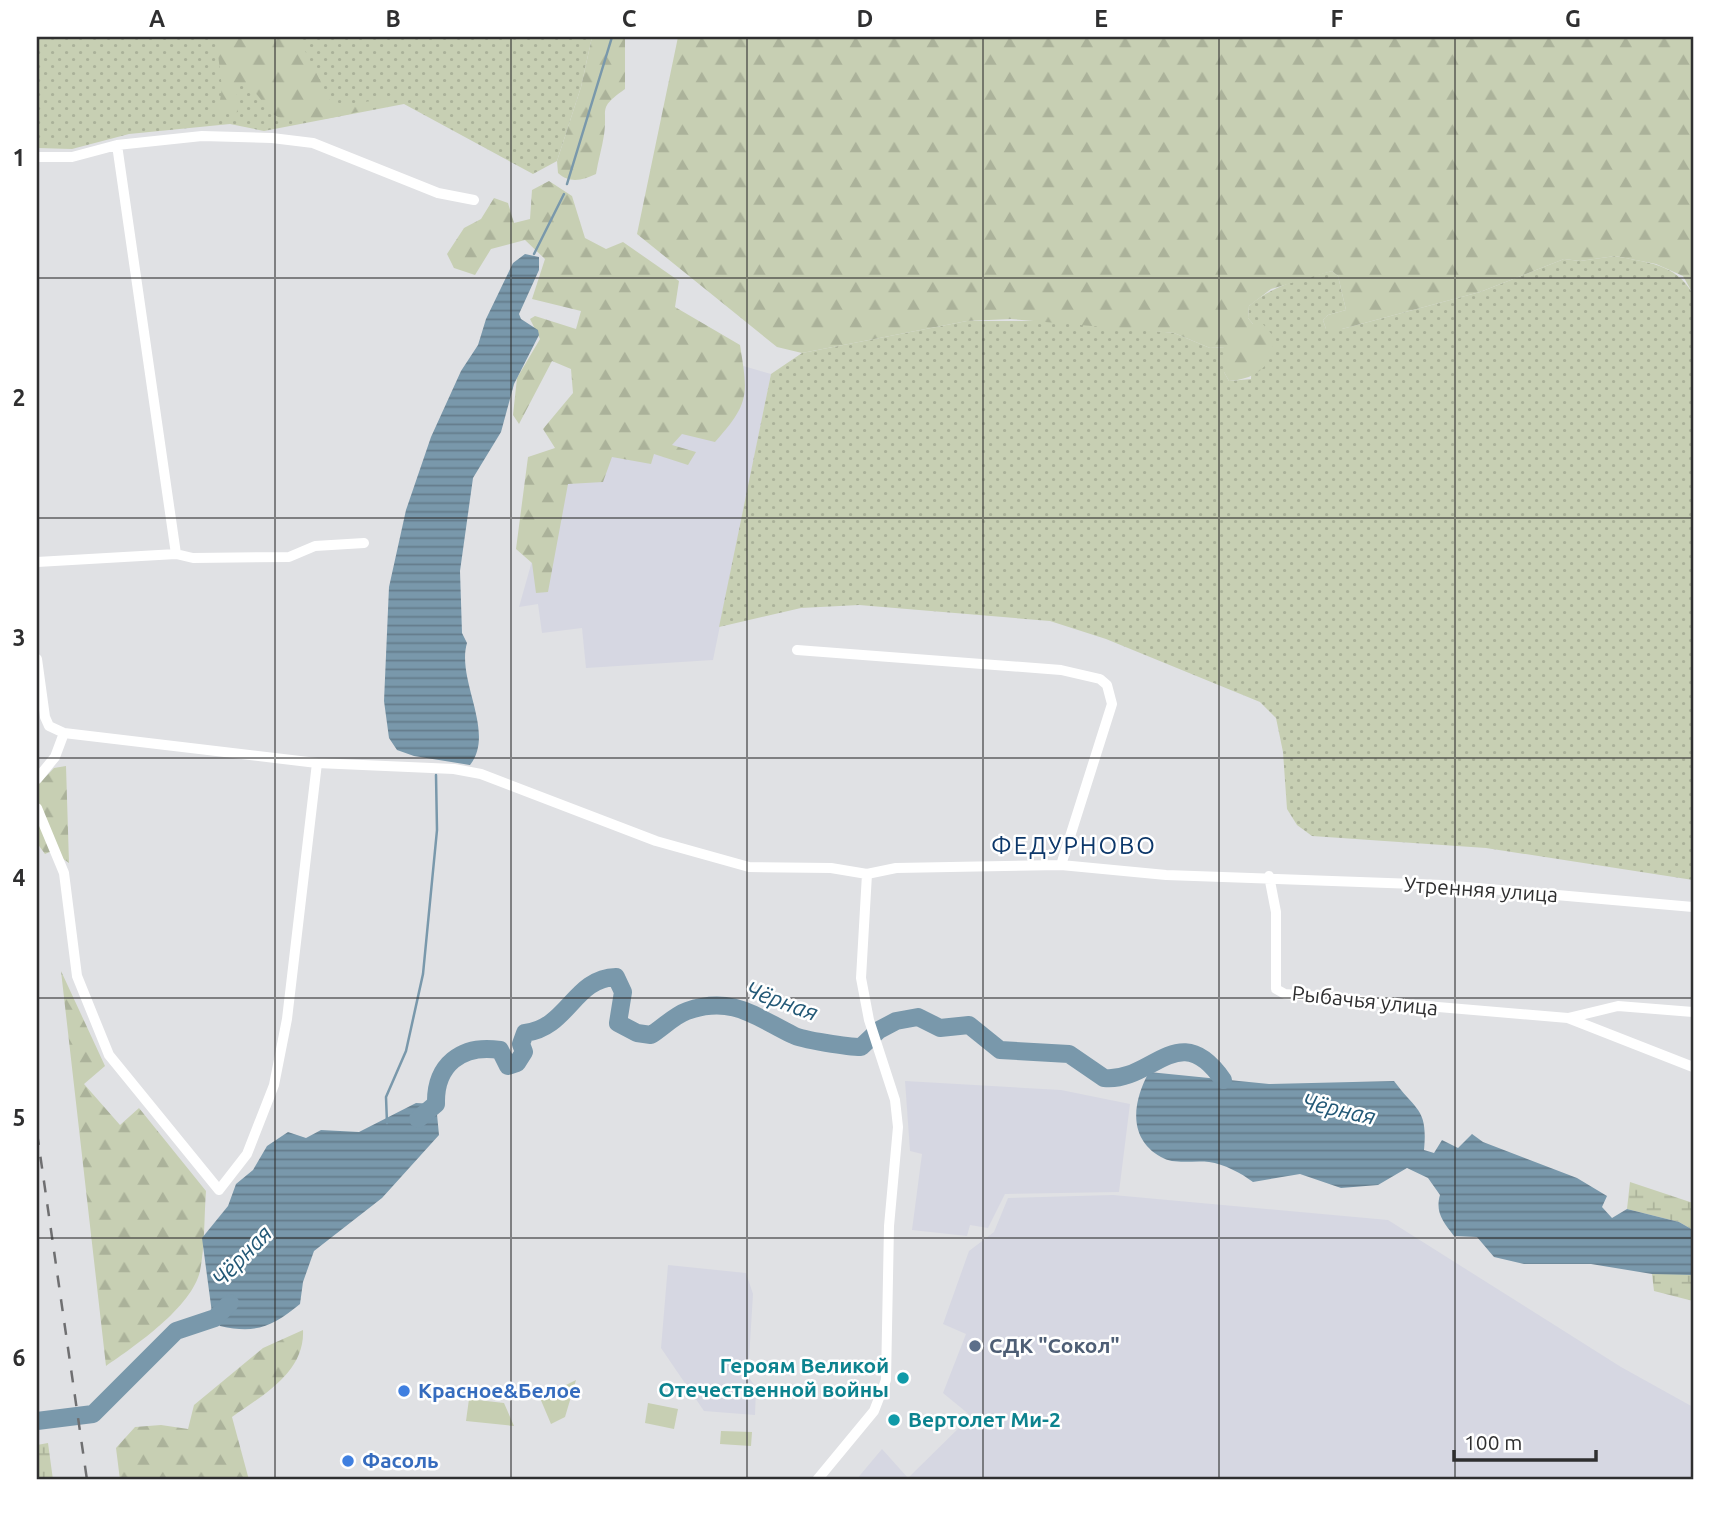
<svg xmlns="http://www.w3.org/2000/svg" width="1730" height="1517" font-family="Ubuntu,sans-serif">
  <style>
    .built { fill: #d6d7e2 }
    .grass { fill: url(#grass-dots) }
    .forest { fill: url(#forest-firs) }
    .wetland { fill: url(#wetland-marsh) }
    .park { fill: #c7cfb3 }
    .water { fill: url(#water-rules) }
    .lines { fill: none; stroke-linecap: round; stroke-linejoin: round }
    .stream { stroke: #7998ab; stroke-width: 2.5 }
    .river { stroke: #7998ab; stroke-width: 18 }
    .street { stroke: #fff; stroke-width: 10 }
    .rail { stroke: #6f6f71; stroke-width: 2.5; stroke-dasharray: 12 12; stroke-linecap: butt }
    .grid { fill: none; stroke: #2f2f30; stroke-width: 2; stroke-opacity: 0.55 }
    .service-dot { fill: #5c6f8a; stroke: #fff; stroke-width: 2.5 }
    .culture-dot { fill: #0f9aa8; stroke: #fff; stroke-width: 2.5 }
    .shop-dot { fill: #3f7fe0; stroke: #fff; stroke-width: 2.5 }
    .labels { text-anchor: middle; stroke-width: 5; stroke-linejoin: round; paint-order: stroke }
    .street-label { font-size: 21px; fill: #2f2f30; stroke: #fff }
    .service-label { font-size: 21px; font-weight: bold; fill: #4e5e75; stroke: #fff; text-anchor: start }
    .culture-label { font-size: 21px; font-weight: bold; fill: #0d838f; stroke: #fff; text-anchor: end }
    .shop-label { font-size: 21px; font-weight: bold; fill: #366cbe; stroke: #fff; text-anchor: start }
    .water-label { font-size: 23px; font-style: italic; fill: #225876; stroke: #fff }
    .quarter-label { font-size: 24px; letter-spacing: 2px; fill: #0c376a; stroke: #fff }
    .neatline { fill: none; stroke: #2f2f30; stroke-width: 2.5 }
    .grid-label { font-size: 23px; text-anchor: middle; font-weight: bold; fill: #2f2f30 }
  </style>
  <defs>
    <pattern id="grass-dots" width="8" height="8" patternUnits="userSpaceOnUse" patternTransform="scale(1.75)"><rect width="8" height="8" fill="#c7cfb3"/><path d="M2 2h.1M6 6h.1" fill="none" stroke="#abb29a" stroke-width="1.8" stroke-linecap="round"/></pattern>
    <pattern id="forest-firs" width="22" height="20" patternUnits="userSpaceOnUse" patternTransform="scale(1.75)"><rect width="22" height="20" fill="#c7cfb3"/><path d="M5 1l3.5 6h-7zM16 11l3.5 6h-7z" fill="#abb29a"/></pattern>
    <pattern id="wetland-marsh" width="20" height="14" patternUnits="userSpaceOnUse" patternTransform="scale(1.75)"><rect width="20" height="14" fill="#c7cfb3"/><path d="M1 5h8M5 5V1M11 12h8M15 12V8" fill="none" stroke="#abb29a"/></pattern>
    <pattern id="water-rules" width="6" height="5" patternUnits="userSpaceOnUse" patternTransform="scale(1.75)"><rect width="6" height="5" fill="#7998ab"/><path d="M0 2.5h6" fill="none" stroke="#647c8c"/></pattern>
  </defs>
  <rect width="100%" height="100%" fill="#e0e1e4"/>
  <!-- built -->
  <path class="built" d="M599,324L771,374L713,660L586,668L582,628L542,633L538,604L519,607Z
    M905,1081L1061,1090L1130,1104L1119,1192L1005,1194L988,1228L970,1225L967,1236L912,1230L922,1154L910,1151Z
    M1113,1195L1388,1220L1621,1367L1693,1407V1480H856L882,1449L908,1478L971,1416L943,1393L966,1334L943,1324L969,1251L994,1232L1008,1198Z
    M668,1265L746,1273L753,1294L748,1376L756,1388L755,1415L704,1411L661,1348Z"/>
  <!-- grass -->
  <path class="grass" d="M37,37H592L581,87L557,161L533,174L404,104L264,131L230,124L129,134L72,149L37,148Z
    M1615,256C1648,263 1675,263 1693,294V880L1486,848L1312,836L1297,825L1287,809L1283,752L1276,718L1260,702L1106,639L1050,621L859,605L801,608L719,627L771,374L802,353L967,321H1063L1174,333L1210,348L1225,347L1224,372L1229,381L1251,379L1253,324L1248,318L1249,306C1272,285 1302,279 1332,271L1338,276L1346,310L1328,315L1323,320L1326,329H1342L1480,292L1564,259L1580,261Z"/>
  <!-- forest -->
  <path class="forest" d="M216,37H298L333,106L387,99L379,107C353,112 293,132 272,113C261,103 256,86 240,85L236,89L238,112L221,115L215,110L219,106L222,88Z
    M592,37H625V89C597,109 608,107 604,135C602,148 598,161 596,174C583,180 570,184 558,173L557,161L581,87Z
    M678,37H1693V294L1683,276L1656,264L1615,256L1580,261L1564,259L1480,292L1342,329H1326L1323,320L1328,315L1346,310L1338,276L1332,271L1271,289L1249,306L1248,318L1253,324L1262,323L1274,337C1272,367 1258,378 1229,381L1224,372V347L1210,348L1174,333L1011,319L967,321L802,353L777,347L637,234Z
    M549,181L572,196L585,238L606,249L623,242L679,281L675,307L740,345C748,395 750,403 715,442L682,434L672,445L696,452L688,465L654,454L651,464L612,457L603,482L568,484L548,592L536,593L532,563L516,549L528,457L555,448L543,429L573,393L571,369L552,361L519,424L513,415L517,378L540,339L530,319L535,316L576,329L581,311L532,299L545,259L525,240L491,249L475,275L454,268L447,254L464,228L481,219L494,198L508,203L514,223L530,219L532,190Z
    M66,766L69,863L52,851L45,854L37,843V786L54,768Z
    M61,971L105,1066L84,1084L120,1125L139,1108L206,1191C204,1217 205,1246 200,1271C192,1307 135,1346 106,1366Z
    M303,1330C305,1372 263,1395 232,1417L249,1480H120L116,1448L135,1427L161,1425L188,1429L194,1405L263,1348Z"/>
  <!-- wetland -->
  <path class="wetland" d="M1630,1182L1693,1203V1230L1679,1222L1627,1209Z
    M1680,1273L1693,1275V1301L1654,1291L1652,1274Z
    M48,1443L53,1480H37V1445Z"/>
  <!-- park -->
  <path class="park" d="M576,1380L565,1417L551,1424L540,1398Z
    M469,1399L504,1403L514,1426L466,1421Z
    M648,1403L678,1409L674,1429L645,1423Z
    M721,1431L752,1432L751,1446L720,1444Z"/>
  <!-- water -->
  <path class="water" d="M525,254L539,257V270L519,314L521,319L538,330L539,335L514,384L501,432L473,478L460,571L462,633L467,643C456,680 496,732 470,765L414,756L397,750L389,738L384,701L389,587L406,510L431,437L461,371L478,345L486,319L513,263Z
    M1149,1072L1269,1084L1394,1081C1416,1111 1428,1108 1424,1150L1434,1153L1442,1140L1458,1148L1472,1134L1483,1142L1577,1178L1607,1196L1602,1207L1612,1218L1627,1209L1679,1222L1693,1230V1275L1652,1274L1591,1264H1524L1494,1257L1477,1237L1454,1236C1443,1222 1435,1212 1440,1195L1428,1178L1407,1168L1378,1185L1341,1188L1300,1174L1253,1182C1241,1173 1224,1164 1209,1162C1194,1160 1174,1165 1161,1157C1127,1138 1133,1101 1149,1072Z
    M416,1103L436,1104L439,1135L382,1198L314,1251L303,1282L300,1304C272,1327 256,1334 220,1326L212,1313L202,1238L228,1206L236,1184L253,1170L267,1146L288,1132L306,1138L321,1130L359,1132Z"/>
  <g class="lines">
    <!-- stream -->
    <path class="stream" d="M567,184L612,37
      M534,254L564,194
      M387,1123L386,1097L406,1051L423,974L437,830L436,775"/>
    <!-- river -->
    <path class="river" d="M418,1119L436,1104C435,1065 461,1044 500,1050L508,1066L517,1063L524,1052L521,1044L525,1033C568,1028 574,978 616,977L623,992L618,1023L637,1033L651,1035C662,1028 675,1015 687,1011C732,995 756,1017 793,1035C802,1040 849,1047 861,1047L879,1030L896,1021L918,1017L940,1028L969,1025L1000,1050L1069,1054L1104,1078C1152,1083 1179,1016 1223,1080
      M37,1421L93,1414L176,1331L215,1318L230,1303"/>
    <!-- street -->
    <path class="street" d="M37,157H72L117,145L202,136L272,138L313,143L438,193L474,200
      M176,554L193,558L289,557L315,546L364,543
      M37,562L176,554L117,145
      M797,650L1061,670L1100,679L1107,685L1112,704L1061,865
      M37,659L45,717L49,726L64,733L317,763L454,769L481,774L656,841L749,867L831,868L867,874L896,868L1061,865L1166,875L1443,885L1693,907
      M37,779L55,757L64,733
      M37,808L64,873L77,976L109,1055L219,1190L247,1154L274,1085L287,1019L317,763
      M1269,876L1276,912V989L1285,994L1568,1018L1693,1067
      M1568,1018L1618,1006L1693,1012
      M817,1480L874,1411L886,1380L889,1226L898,1127L895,1100L869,1020L861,978L867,874"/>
    <!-- rail -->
    <path class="rail" d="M37,1133L87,1480"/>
  </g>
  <!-- grid -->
  <path class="grid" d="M275,37V1480M511,37V1480M747,37V1480M983,37V1480M1219,37V1480M1455,37V1480M37,278H1693M37,518H1693M37,758H1693M37,998H1693M37,1238H1693"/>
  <!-- markers -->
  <circle class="service-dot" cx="975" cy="1346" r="7"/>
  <g class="culture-dot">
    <circle cx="903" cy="1378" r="7"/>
    <circle cx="894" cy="1420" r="7"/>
  </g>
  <g class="shop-dot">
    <circle cx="404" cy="1391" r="7"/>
    <circle cx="348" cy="1461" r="7"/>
  </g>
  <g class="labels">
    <!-- street labels -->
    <g class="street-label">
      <text transform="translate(1481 890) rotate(4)" y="7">Утренняя улица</text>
      <text transform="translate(1365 1001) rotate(6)" y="7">Рыбачья улица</text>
    </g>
    <!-- service labels -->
    <g class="service-label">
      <text x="989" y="1353">СДК "Сокол"</text>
    </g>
    <!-- culture labels -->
    <g class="culture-label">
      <text x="889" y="1373">Героям Великой<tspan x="889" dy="24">Отечественной войны</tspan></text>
      <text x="908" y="1427" text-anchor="start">Вертолет Ми-2</text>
    </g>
    <!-- shop labels -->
    <g class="shop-label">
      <text x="418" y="1398">Красное&amp;Белое</text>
      <text x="362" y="1468">Фасоль</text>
    </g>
    <!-- water labels -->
    <g class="water-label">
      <text transform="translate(782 1001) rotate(20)" y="8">Чёрная</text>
      <text transform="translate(1339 1109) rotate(13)" y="8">Чёрная</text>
      <text transform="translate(242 1256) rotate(-46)" y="8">Чёрная</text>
    </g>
    <!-- quarter labels -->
    <g class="quarter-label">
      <text x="1074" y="854">ФЕДУРНОВО</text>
    </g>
  </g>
  <!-- border -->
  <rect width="1730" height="1517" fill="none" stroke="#ffffff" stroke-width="77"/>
  <!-- scale -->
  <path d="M1454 1450v10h142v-10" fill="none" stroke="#2f2f30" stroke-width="3.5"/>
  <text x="1464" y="1450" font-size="21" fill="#2f2f30" stroke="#ffffff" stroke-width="5" paint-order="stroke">100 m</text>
  <rect x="38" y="38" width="1654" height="1440" class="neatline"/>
  <g class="grid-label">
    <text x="157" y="27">A</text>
    <text x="393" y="27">B</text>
    <text x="629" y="27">C</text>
    <text x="865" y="27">D</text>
    <text x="1101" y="27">E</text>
    <text x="1337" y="27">F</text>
    <text x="1573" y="27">G</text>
    <text x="19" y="166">1</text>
    <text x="19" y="406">2</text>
    <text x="19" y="646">3</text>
    <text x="19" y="886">4</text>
    <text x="19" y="1126">5</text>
    <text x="19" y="1366">6</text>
  </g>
</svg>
